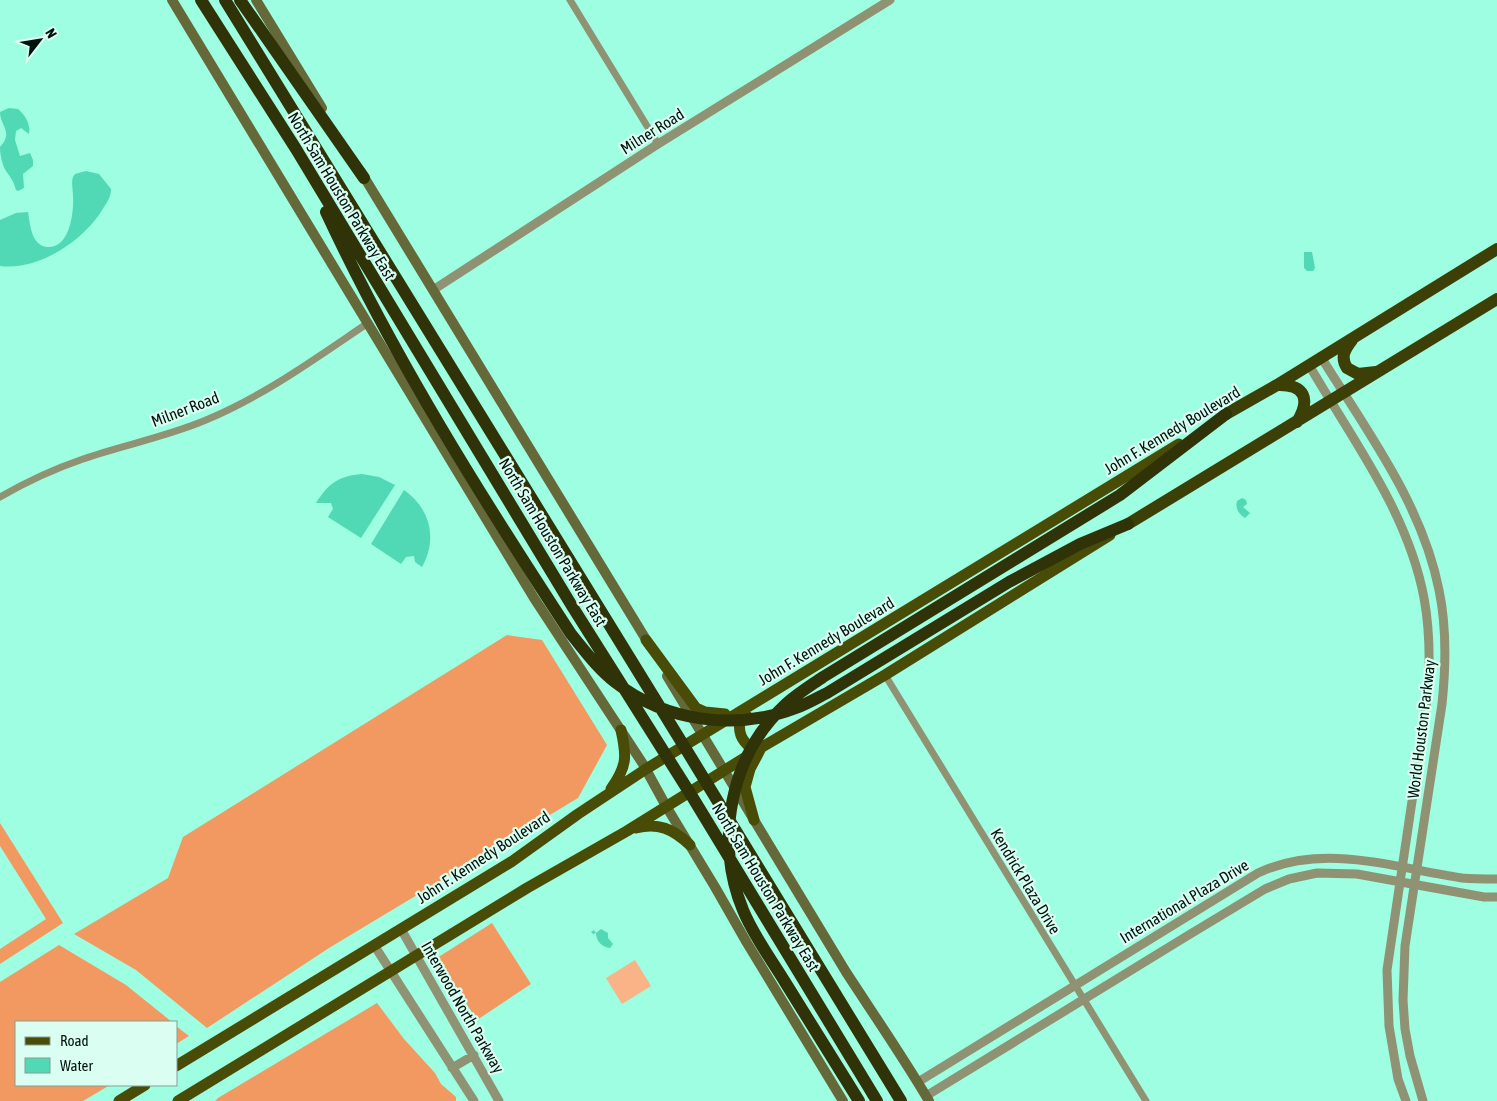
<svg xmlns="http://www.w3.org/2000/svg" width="1497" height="1101" font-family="'Asap Condensed',sans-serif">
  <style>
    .green { fill: #fab386 }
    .forest { fill: #f19960 }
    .water { fill: #51d8b5 }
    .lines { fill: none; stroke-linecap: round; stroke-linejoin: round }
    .minor { stroke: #8f9273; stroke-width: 7 }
    .tertiary { stroke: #8f9273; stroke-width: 9 }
    .secondary { stroke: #65693a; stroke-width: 10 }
    .primary { stroke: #494c06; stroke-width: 11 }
    .trunk { stroke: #3c4007; stroke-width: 12 }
    .motorway { stroke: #303308; stroke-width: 12 }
    .labels { text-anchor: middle; stroke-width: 4.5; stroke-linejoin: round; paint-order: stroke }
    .street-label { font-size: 16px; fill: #00120d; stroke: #dbfef2 }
  </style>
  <rect width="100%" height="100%" fill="#9dfee1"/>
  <!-- green -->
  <path class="green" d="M635,960L651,986L622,1004L606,978Z"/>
  <!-- forest -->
  <path class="forest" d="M507,635L542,640L607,745L578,798L329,948L207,1028L136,970L74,934L168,878L183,837Z
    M0,823L63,923L0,964V949L46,919L0,846Z
    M492,923L531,984L477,1020L437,958Z
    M59,945L126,985L172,1022H16V1085H110L83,1101H0V982Z
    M377,1003L404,1039L435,1073L441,1084L456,1097V1101H215L218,1098Z
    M176,1026L189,1036L176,1044Z"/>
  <!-- water -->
  <path class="water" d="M9,108L18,109C25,115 31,124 29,134L21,128L16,131L15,140L20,156L30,153L33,160V166L23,174L24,188L18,191L16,190C14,182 11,178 6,171C2,165 0,154 0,147C14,132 0,126 0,112Z
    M86,171L99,174L111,189C111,196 108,201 104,207C85,240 39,271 0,266V220L16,213L28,212C30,224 31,245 47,247C70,249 74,212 73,196C73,189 71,183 73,177L75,174Z
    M1304,252H1312L1315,268L1313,271H1307L1304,268Z
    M362,474L379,477L395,485L361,538L328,517L333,509L331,503H316C328,484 338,476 362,474Z
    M404,490C430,508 438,539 422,567L415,562L414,556L406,557L401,564L371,544Z
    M1242,498L1246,500L1247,504L1243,507L1250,513L1245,518C1239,514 1235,509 1237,501Z
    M601,929L608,933V938L613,944L610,948C602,947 596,941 596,933L593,934L591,932L594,930L596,933Z"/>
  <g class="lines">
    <!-- minor -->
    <path class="minor" d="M570,0L658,144
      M0,497C26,482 54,469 83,459C123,445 166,437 206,420C264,396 316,358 368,323
      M885,675L1146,1101"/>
    <!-- tertiary -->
    <path class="tertiary" d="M433,290L658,144L890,0
      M1321,357C1367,431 1422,504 1439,590C1447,628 1446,666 1442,704L1405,946L1403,1000L1405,1029L1410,1056L1423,1101
      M1309,365C1352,439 1408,512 1424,598C1430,630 1430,662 1428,693L1387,970L1389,1026L1398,1079L1406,1101
      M401,929L499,1101
      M374,945L474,1101
      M452,1068L474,1055
      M918,1082L1258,873C1324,842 1395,868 1462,878C1474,879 1486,879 1497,879
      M926,1096L1187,936L1265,889L1289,879L1317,873L1357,874L1484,897H1497"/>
    <!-- secondary -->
    <path class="secondary" d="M172,0L534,598L643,764L666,806L715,887L747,943L843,1101
      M256,0L322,108
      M361,172L650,646
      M667,676L846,972C874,1015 903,1057 929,1101"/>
    <!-- primary -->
    <path class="primary" d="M646,640L696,708L705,712L725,714
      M747,716L740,720C738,732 741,740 751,748L760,747
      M611,789C627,766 627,757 621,730
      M754,820L745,787L750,769L761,748
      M636,828C658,822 673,829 690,845
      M176,1066L511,862L578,814L646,769L1179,444
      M119,1101L145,1085
      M178,1101L527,888L627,831L762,747L885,675L1110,535"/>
    <!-- trunk -->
    <path class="trunk" d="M1352,340C1345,349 1340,357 1347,368L1358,374L1376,372
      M1277,385C1305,384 1311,399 1297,422
      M1226,414L1277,385L1497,249
      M1128,524L1497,299"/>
    <!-- motorway -->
    <path class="motorway" d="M201,0L296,149L572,606L693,798L877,1101
      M225,0L695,764L901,1101
      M240,0L364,178
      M326,212C395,360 482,498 571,634C585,651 598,669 615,682C666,722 736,731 796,708C807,704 817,698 827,693L1009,582L1080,544L1128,524
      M859,1101C834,1061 810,1022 785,982C771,959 753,935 743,910C714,841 730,755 786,704C797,694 810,686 823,677L1120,495L1226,414"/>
  </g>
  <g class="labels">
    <!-- street labels -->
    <g class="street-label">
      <text transform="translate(652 131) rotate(-32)" y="6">Milner Road</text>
      <text transform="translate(342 196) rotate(59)" y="6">North Sam Houston Parkway East</text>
      <text transform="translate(185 409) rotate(-21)" y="6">Milner Road</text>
      <text transform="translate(1172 430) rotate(-31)" y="6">John F. Kennedy Boulevard</text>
      <text transform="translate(553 542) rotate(59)" y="6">North Sam Houston Parkway East</text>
      <text transform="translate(826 641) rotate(-31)" y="6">John F. Kennedy Boulevard</text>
      <text transform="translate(1421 729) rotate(-83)" y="6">World Houston Parkway</text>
      <text transform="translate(483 857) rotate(-33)" y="6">John F. Kennedy Boulevard</text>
      <text transform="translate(1026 881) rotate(59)" y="6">Kendrick Plaza Drive</text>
      <text transform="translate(766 887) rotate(59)" y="6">North Sam Houston Parkway East</text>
      <text transform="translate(1184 901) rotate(-31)" y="6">International Plaza Drive</text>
      <text transform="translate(463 1007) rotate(60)" y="6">Interwood North Parkway</text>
    </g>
  </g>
  <!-- legend -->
  <rect x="15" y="1021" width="162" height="65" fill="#dbfef2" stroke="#83a096"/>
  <rect x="25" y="1037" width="25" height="8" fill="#494c06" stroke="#83a096"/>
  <text x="60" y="1046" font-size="15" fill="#00120d">Road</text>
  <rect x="25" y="1058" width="25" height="15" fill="#51d8b5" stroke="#83a096"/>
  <text x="60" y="1071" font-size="15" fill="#00120d">Water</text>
  <!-- north arrow -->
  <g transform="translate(40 40) rotate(59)" stroke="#dbfef2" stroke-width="4" paint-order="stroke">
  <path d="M0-4L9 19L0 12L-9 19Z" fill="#00120d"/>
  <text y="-8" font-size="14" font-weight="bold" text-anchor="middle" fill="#00120d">N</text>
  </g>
</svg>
